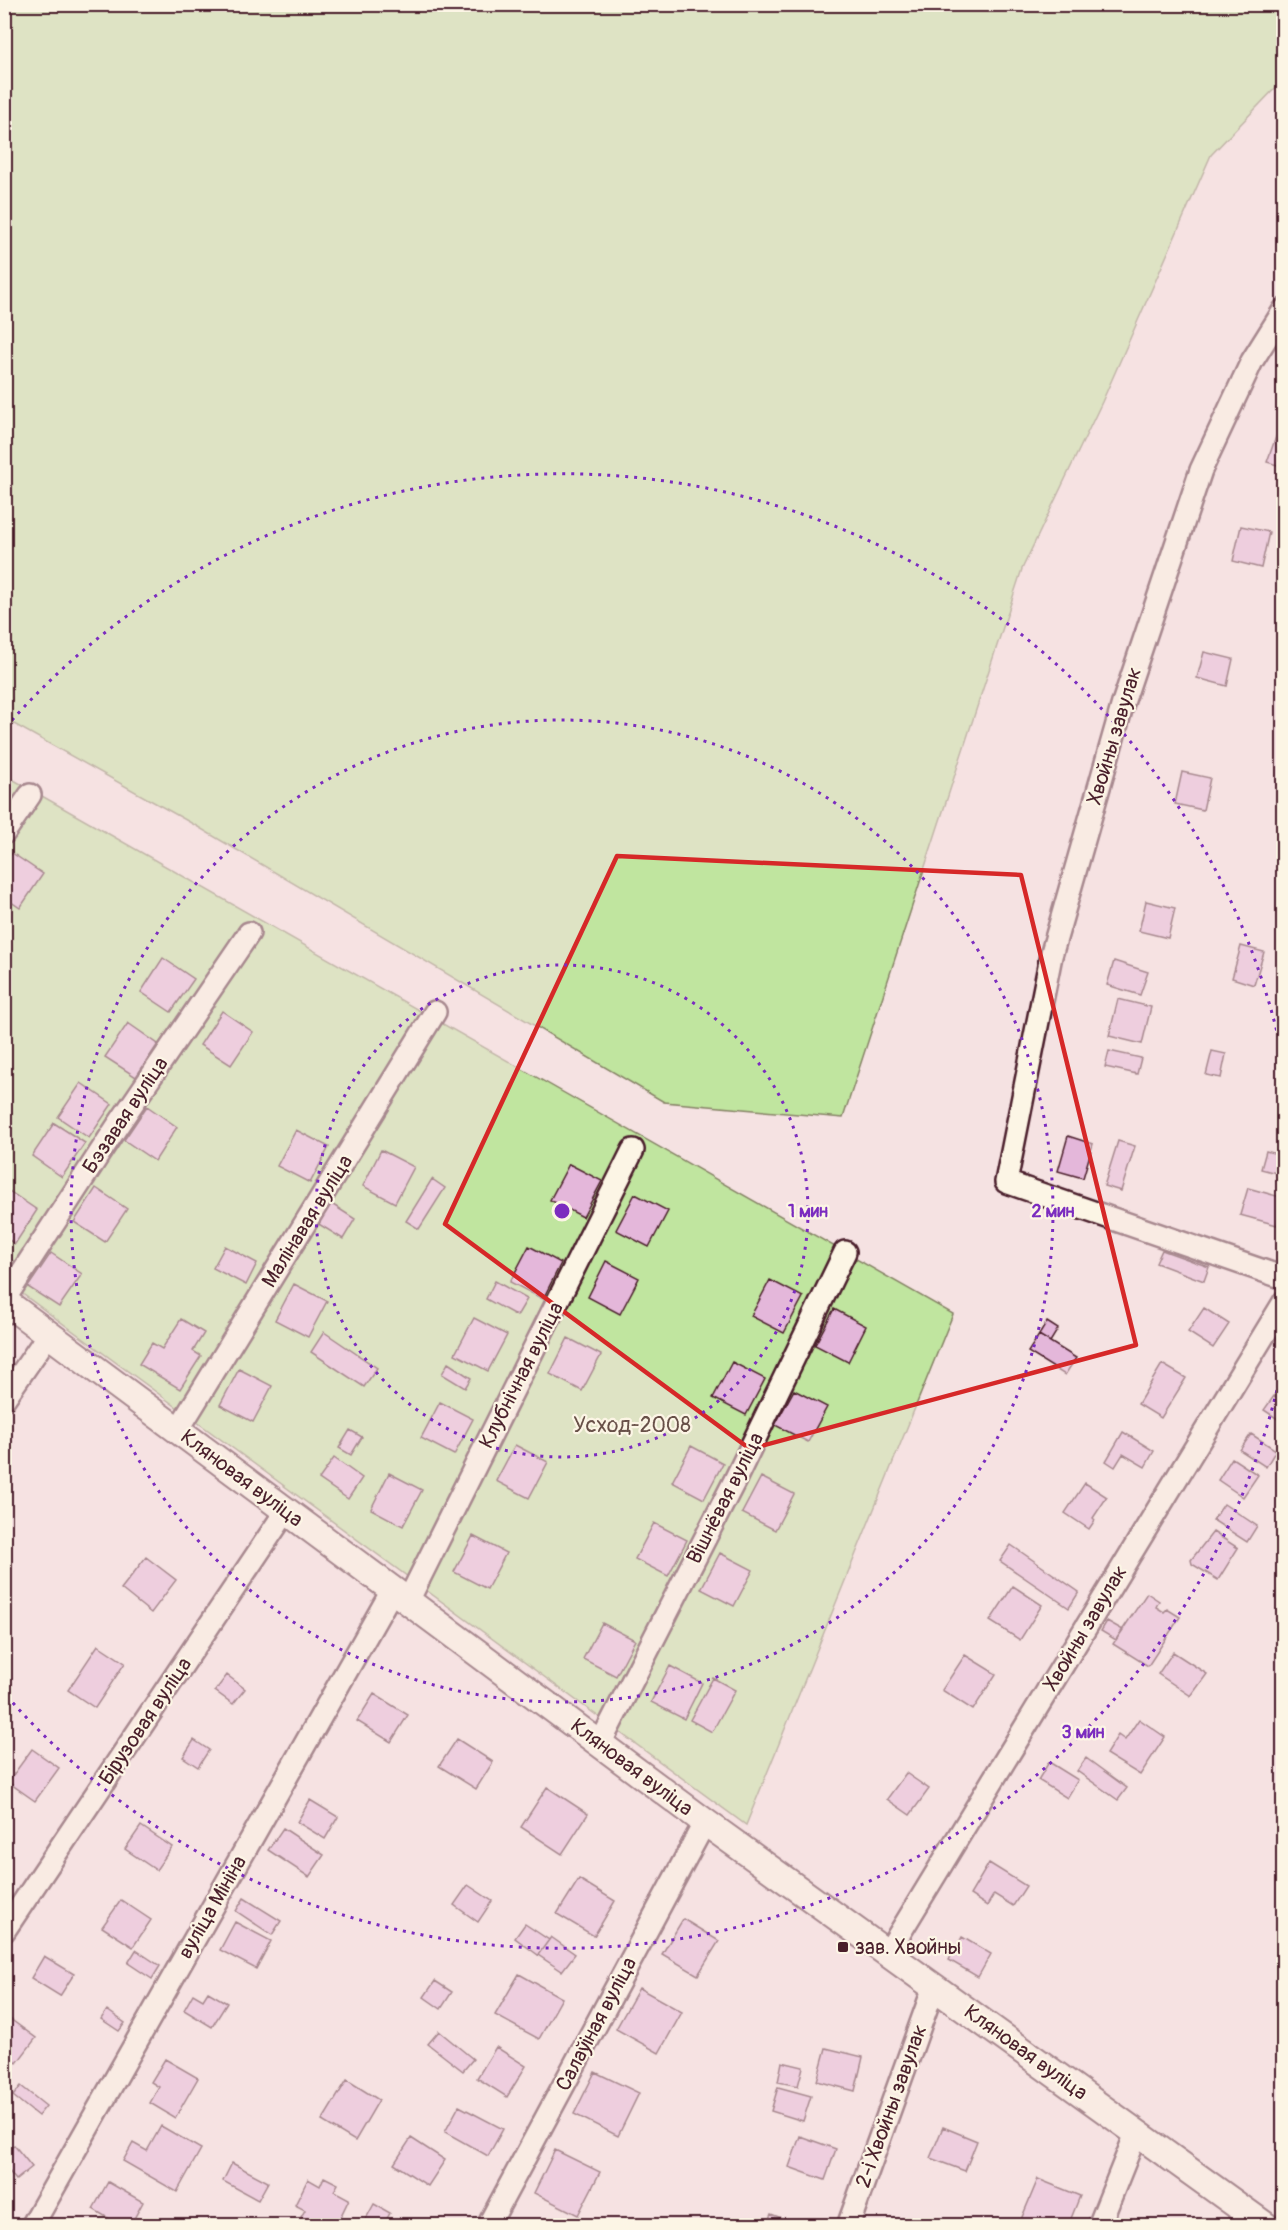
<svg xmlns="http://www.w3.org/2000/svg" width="1288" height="2230" font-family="Pangolin,sans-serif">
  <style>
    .green { fill: #c0e59f; stroke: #858265; stroke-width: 1.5 }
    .building { fill: #e4b7da; stroke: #4a1f2b; stroke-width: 1.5 }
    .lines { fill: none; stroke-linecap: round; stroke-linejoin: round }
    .minor-casing { stroke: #4a1f2b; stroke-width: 26 }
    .tertiary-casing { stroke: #4a1f2b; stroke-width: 30 }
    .minor { stroke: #fcf5e5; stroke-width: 21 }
    .tertiary { stroke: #fcf5e5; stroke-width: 26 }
    .marked { fill: none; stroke: #d62828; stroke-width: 4.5; stroke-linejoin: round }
    .ring { fill: none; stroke: #7b2cbf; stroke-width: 3; stroke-dasharray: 3 6 }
    .poi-dot { fill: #4a1f2b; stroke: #fcf5e5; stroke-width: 2 }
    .labels { text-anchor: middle; stroke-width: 4.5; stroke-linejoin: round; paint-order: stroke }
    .street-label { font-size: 21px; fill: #4a1f2b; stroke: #fcf5e5 }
    .park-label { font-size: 21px; fill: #685048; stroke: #fcf5e5 }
    .poi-label { font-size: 21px; fill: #4a1f2b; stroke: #fcf5e5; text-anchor: start }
    .centre { fill: #7b2cbf; stroke: #fcf5e5; stroke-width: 3 }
    .ring-label { font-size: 18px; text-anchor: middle; font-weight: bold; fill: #7b2cbf; stroke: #fcf5e5; stroke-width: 4.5; stroke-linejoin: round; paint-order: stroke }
  </style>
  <rect width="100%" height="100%" fill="#f5e2e2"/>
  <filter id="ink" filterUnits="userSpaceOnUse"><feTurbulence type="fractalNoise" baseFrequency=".0167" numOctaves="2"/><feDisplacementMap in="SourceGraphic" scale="12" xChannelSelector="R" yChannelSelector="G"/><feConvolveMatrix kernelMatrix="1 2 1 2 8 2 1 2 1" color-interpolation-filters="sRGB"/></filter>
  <g filter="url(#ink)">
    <!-- green -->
    <path class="green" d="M5,4L1283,5V80L1211,155L1102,402L1022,569L843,1118L664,1102L193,824L5,719Z
      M5,775L953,1314L746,1825L5,1281Z"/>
    <!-- building -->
    <path class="building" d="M1282,420L1284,421V467L1267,462Z
      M1241,526L1269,532L1261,568L1233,561Z
      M1204,652L1233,659L1227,686L1197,678Z
      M1182,772L1210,778L1203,810L1175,804Z
      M12,853L43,874L20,908L4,897V864Z
      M1146,901L1175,908L1168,938L1139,931Z
      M1241,946L1264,952L1254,985L1232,978Z
      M163,958L194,979L171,1012L141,992Z
      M1114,961L1148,972L1140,995L1107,985Z
      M1118,999L1151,1007L1142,1044L1109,1036Z
      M222,1011L253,1032L231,1065L200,1045Z
      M128,1023L158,1044L136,1077L105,1057Z
      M1109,1051L1141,1058L1137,1074L1105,1067Z
      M1212,1051L1226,1054L1221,1078L1206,1075Z
      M81,1083L112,1104L89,1138L58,1117Z
      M147,1106L177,1127L155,1161L124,1140Z
      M54,1123L85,1143L62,1177L32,1156Z
      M296,1130L329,1147L310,1183L277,1166Z
      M1068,1136L1093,1144L1083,1178L1058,1171Z
      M1118,1141L1135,1146L1121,1191L1104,1186Z
      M381,1150L414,1167L395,1203L363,1186Z
      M1266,1151L1284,1156V1175L1261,1169Z
      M569,1164L602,1181L583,1217L550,1200Z
      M432,1179L445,1188L419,1229L406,1221Z
      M96,1188L127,1209L105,1242L74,1222Z
      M1248,1188L1284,1198L1277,1225L1240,1215Z
      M6,1189L37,1210L15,1244L4,1237Z
      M635,1194L668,1211L649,1247L616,1230Z
      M330,1203L355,1219L343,1239L317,1223Z
      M225,1246L257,1263L246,1285L213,1268Z
      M529,1246L561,1263L543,1299L510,1282Z
      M1162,1250L1209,1267L1204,1281L1156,1263Z
      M51,1253L82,1274L59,1307L28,1287Z
      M606,1261L639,1278L620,1314L588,1297Z
      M770,1280L803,1297L784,1333L751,1316Z
      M495,1281L527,1299L517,1316L486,1299Z
      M294,1284L327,1301L308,1337L275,1320Z
      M1204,1308L1229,1324L1213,1348L1188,1332Z
      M834,1309L866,1326L848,1362L815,1345Z
      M474,1318L507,1335L488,1371L455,1354Z
      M181,1319L204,1333L193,1351L201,1356L180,1389L139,1364L152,1343L162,1349Z
      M1047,1322L1058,1329L1050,1342L1039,1335Z
      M324,1332L377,1368L364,1387L311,1352Z
      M1039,1335L1076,1358L1065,1375L1028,1352Z
      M568,1338L601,1355L582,1391L550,1374Z
      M732,1362L765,1379L746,1415L713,1398Z
      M448,1363L471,1378L465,1388L442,1374Z
      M1162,1364L1186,1378L1161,1418L1138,1404Z
      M239,1369L272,1386L253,1422L220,1405Z
      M794,1390L827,1407L808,1442L775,1425Z
      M1274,1396L1284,1402V1423L1264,1410Z
      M440,1402L473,1419L454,1455L421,1438Z
      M350,1430L362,1437L351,1455L339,1448Z
      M1123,1432L1154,1451L1145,1467L1123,1454L1115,1467L1106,1461Z
      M1251,1434L1276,1450L1266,1467L1240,1450Z
      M515,1445L548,1462L529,1498L496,1481Z
      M691,1446L723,1463L704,1499L672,1482Z
      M334,1458L362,1478L348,1499L319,1479Z
      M1232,1458L1258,1475L1243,1497L1218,1480Z
      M389,1473L422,1490L403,1526L371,1509Z
      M761,1477L794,1494L775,1530L742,1513Z
      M1085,1483L1107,1497L1093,1518L1095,1520L1089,1529L1065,1513Z
      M1224,1504L1257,1526L1247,1542L1213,1520Z
      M654,1523L687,1540L668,1576L635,1559Z
      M1213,1532L1238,1548L1218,1580L1192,1564L1191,1560Z
      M473,1536L506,1553L487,1589L454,1572Z
      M1011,1545L1079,1592L1069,1608L1000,1561Z
      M720,1553L753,1570L734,1606L701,1589Z
      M146,1557L176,1580L151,1613L121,1589Z
      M1013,1586L1042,1605L1020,1640L990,1621Z
      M1147,1593L1159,1601L1156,1607L1164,1612L1167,1609L1180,1617L1148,1666L1113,1644Z
      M1107,1621L1123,1630L1116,1640L1101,1631Z
      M602,1623L635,1640L616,1676L583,1659Z
      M98,1645L125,1663L95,1708L68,1690Z
      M1173,1652L1207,1674L1191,1696L1158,1674Z
      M965,1655L996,1674L973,1710L942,1690Z
      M670,1666L702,1683L684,1719L651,1702Z
      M227,1675L245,1689L233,1704L215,1691Z
      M713,1678L735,1690L712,1732L690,1720Z
      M374,1694L408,1715L391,1742L357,1721Z
      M1139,1719L1165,1737L1140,1775L1106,1754L1118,1735L1125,1740Z
      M457,1739L493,1762L476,1789L439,1766Z
      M194,1740L209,1750L198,1767L183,1757Z
      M32,1749L59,1768L35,1801L8,1782Z
      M1086,1758L1127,1788L1118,1800L1077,1771Z
      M1049,1762L1078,1780L1067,1798L1038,1780Z
      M906,1773L929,1789L910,1815L887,1799Z
      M547,1787L588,1814L562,1854L521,1827Z
      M310,1800L338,1817L325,1839L297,1822Z
      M141,1826L172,1847L156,1870L125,1849Z
      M283,1828L324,1855L309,1877L268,1850Z
      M989,1863L1026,1886L1013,1906L994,1894L987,1906L970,1895Z
      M579,1879L615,1901L594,1936L557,1914Z
      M468,1885L492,1901L478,1922L454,1905Z
      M244,1898L281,1921L272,1935L236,1911Z
      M121,1900L151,1920L133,1947L102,1927Z
      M683,1919L719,1941L698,1975L662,1954Z
      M235,1922L271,1941L256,1969L220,1950Z
      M525,1924L549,1940L538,1955L515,1938Z
      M551,1937L575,1954L562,1971L538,1955Z
      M962,1937L991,1954L978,1977L949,1960Z
      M136,1950L160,1966L152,1979L128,1963Z
      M44,1956L74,1974L60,1996L31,1978Z
      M519,1974L562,1998L539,2039L495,2015Z
      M435,1981L452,1992L441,2009L424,1997Z
      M639,1988L682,2012L659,2053L616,2029Z
      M208,1992L227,2003L212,2027L184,2010L193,1994L203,2000Z
      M107,2010L125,2023L119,2031L101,2019Z
      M6,2016L36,2038L17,2063L8,2055L4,2060Z
      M439,2031L473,2059L463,2071L428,2044Z
      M496,2047L526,2066L507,2097L477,2078Z
      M826,2048L863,2057L855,2091L817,2081Z
      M165,2059L198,2078L175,2118L150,2103L159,2087L151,2082Z
      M782,2062L803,2067L798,2086L778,2082Z
      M595,2072L639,2093L618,2136L574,2114Z
      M347,2080L379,2100L355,2141L322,2121Z
      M21,2086L46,2106L38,2116L13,2096Z
      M778,2087L811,2096L803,2121L771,2111Z
      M459,2106L503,2129L488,2156L445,2132Z
      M161,2126L201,2149L177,2192L123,2161L133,2143L147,2151Z
      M943,2127L977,2141L965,2171L930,2158Z
      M800,2136L836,2149L825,2180L789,2167Z
      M411,2138L445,2160L428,2186L394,2164Z
      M14,2145L32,2167L16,2180L4,2165V2153Z
      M555,2150L600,2172L578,2215L534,2193Z
      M232,2163L268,2182L258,2200L223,2181Z
      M324,2177L338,2184L334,2191L349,2199L336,2226H319L301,2217L305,2210L295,2205L308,2179L320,2186Z
      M1038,2179L1080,2196L1068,2226H1028L1020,2222Z
      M108,2182L143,2202L130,2226H121L93,2209Z
      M374,2204L390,2213L383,2226H362Z
      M771,2214L802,2226H766Z"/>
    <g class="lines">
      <defs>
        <path id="minor" d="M1284,310L1252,361L1201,470L1123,703L1051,956L1006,1182L1284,1278
          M4,833L30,795
          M4,1300L116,1128L249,933
          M4,1399L48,1335
          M178,1430L435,1012
          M408,1601L633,1150
          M601,1742L735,1480L845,1252
          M4,1931L286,1511
          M887,1954L1284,1302
          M32,2226L393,1589
          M488,2226L705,1822
          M848,2226L934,1987
          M1099,2226L1137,2131"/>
        <path id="tertiary" d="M4,1301L705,1822L1266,2226"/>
      </defs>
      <!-- minor casing -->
      <use href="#minor" class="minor-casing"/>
      <!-- tertiary casing -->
      <use href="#tertiary" class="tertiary-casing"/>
      <!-- minor -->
      <use href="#minor" class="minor"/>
      <!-- tertiary -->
      <use href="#tertiary" class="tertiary"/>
    </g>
  </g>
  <!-- marked area -->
  <path d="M0 0H1288V2230H0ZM617,856L1021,875L1136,1345L750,1449L445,1224Z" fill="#f5e2e2" fill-opacity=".55" fill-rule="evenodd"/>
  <path class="marked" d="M617,856L1021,875L1136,1345L750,1449L445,1224Z"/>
  <!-- distance rings -->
  <g class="ring">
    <circle cx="562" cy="1211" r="246"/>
    <circle cx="562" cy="1211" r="491"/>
    <path d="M1283 1364A737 737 0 0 1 6 1695M6 727A737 737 0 0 1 1283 1058"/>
  </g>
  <!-- markers -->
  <rect class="poi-dot" x="837" y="1941" width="12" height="12" rx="3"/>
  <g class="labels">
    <!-- street labels -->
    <g class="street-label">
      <text transform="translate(1114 736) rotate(-73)" y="7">Хвойны завулак</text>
      <text transform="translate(125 1115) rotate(-56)" y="7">Бэзавая вуліца</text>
      <text transform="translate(307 1221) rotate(-58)" y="7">Малінавая вуліца</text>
      <text transform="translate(521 1375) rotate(-63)" y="7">Клубнічная вуліца</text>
      <text transform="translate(242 1478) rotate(37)" y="7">Кляновая вуліца</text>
      <text transform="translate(725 1498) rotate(-63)" y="7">Вішнёвая вуліца</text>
      <text transform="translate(1085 1628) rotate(-59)" y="7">Хвойны завулак</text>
      <text transform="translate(145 1721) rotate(-56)" y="7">Бірузовая вуліца</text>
      <text transform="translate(632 1767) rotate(37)" y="7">Кляновая вуліца</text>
      <text transform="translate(212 1907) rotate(-60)" y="7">вуліца Мініна</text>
      <text transform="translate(596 2024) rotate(-62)" y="7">Салаўіная вуліца</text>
      <text transform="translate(1026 2052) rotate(36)" y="7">Кляновая вуліца</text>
      <text transform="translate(891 2106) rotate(-70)" y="7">2-і Хвойны завулак</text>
    </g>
    <!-- park labels -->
    <g class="park-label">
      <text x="632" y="1432">Усход-2008</text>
    </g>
    <!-- poi labels -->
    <g class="poi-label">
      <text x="855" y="1954">зав. Хвойны</text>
    </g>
  </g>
  <circle cx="562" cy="1211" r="9" class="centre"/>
  <g class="ring-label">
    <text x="808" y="1217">1 мин</text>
    <text x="1053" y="1217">2 мин</text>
    <text x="1083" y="1738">3 мин</text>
  </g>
  <!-- margin -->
  <rect width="1288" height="2230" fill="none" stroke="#fcf5e5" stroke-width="24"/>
  <rect x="12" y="12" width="1264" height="2206" fill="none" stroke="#4a1f2b" stroke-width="2" filter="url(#ink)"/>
</svg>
